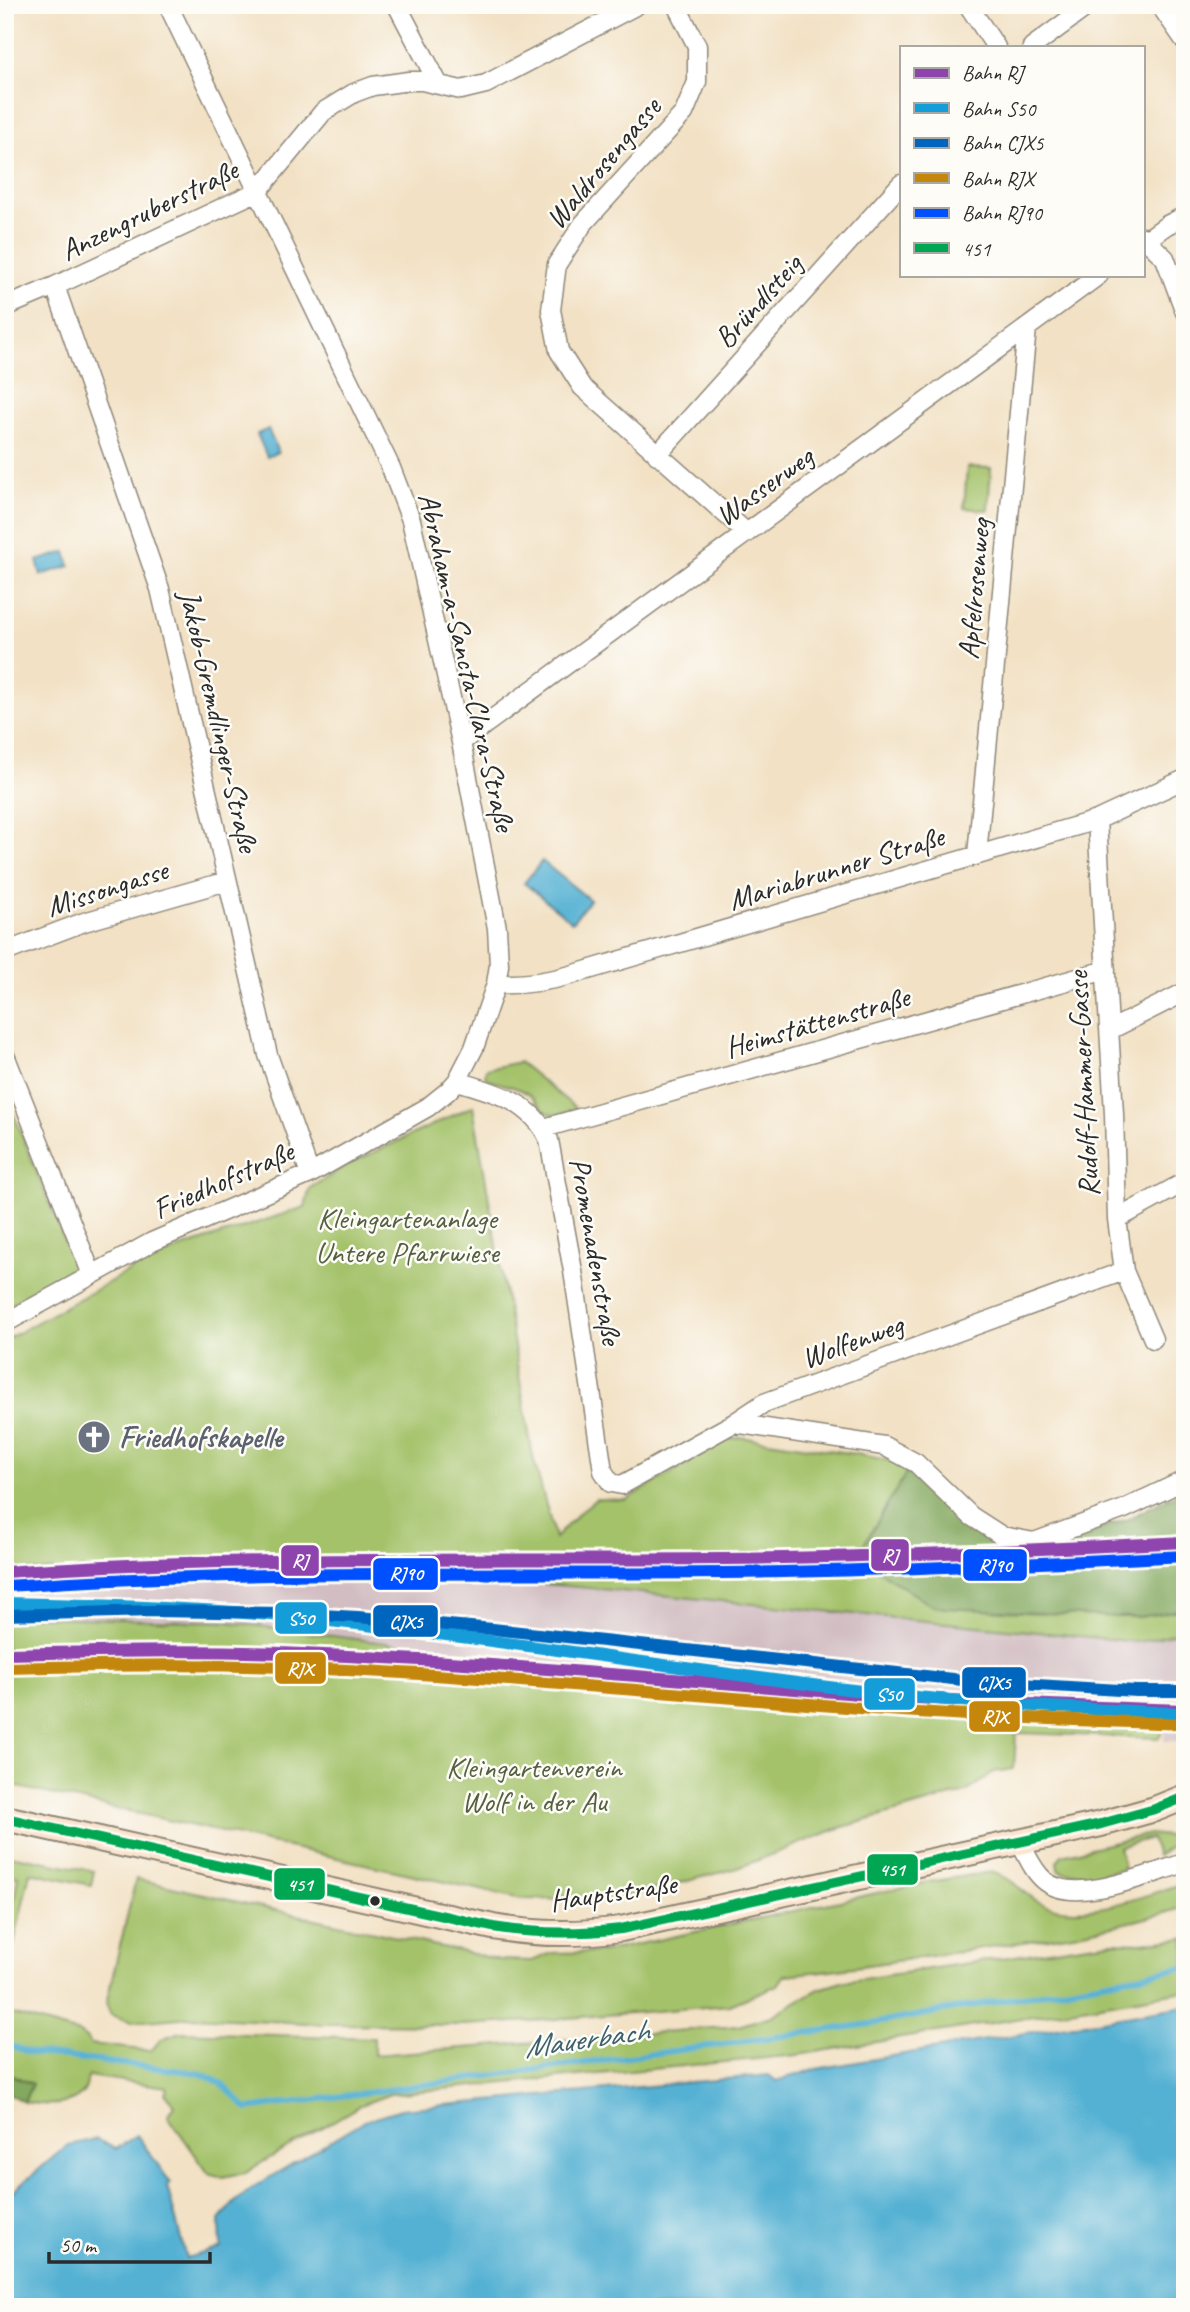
<svg xmlns="http://www.w3.org/2000/svg" width="1190" height="2312" font-family="Caveat,sans-serif">
  <style>
    .industrial { fill: #d2bec2 }
    .green { fill: #a4c26a; stroke: #68764a; stroke-width: 2 }
    .forest { fill: #83a85e; stroke: #576a44; stroke-width: 2 }
    .water { fill: #55b1d3; stroke: #406e7f; stroke-width: 2 }
    .lines { fill: none; stroke-linecap: round; stroke-linejoin: round }
    .stream { stroke: #55b1d3; stroke-width: 6 }
    .minor-casing { stroke: #8e8678; stroke-width: 21 }
    .secondary-casing { stroke: #8e8678; stroke-width: 28 }
    .minor { stroke: #fff; stroke-width: 18 }
    .secondary { stroke: #fbe5cf; stroke-width: 24 }
    .bus-1-casing { stroke: #fdfcf7; stroke-width: 16 }
    .bus-1 { stroke: #00a651; stroke-width: 10 }
    .rail-1-casing { stroke: #fdfcf7; stroke-width: 18 }
    .rail-2-casing { stroke: #fdfcf7; stroke-width: 18 }
    .rail-3-casing { stroke: #fdfcf7; stroke-width: 18 }
    .rail-4-casing { stroke: #fdfcf7; stroke-width: 18 }
    .rail-5-casing { stroke: #fdfcf7; stroke-width: 18 }
    .rail-1 { stroke: #8e44ad; stroke-width: 12 }
    .rail-2 { stroke: #159dd9; stroke-width: 12 }
    .rail-3 { stroke: #0065bd; stroke-width: 12 }
    .rail-4 { stroke: #c4870b; stroke-width: 12 }
    .rail-5 { stroke: #0050ff; stroke-width: 12 }
    .bus-dot { fill: #2b2b2b; stroke: #fdfcf7; stroke-width: 2.5 }
    .labels { text-anchor: middle; stroke-width: 5; stroke-linejoin: round; paint-order: stroke }
    .street-label { font-size: 30px; fill: #2b2b2b; stroke: #fdfcf7 }
    .park-label { font-size: 30px; fill: #556041; stroke: #fdfcf7 }
    .worship-label { font-size: 30px; font-weight: bold; fill: #5b616d; stroke: #fdfcf7; text-anchor: start }
    .water-label { font-size: 32px; font-style: italic; fill: #3c616e; stroke: #fdfcf7 }
    .line-badge { stroke: #fdfcf7; stroke-width: 2.5 }
    .badge-label { font-size: 19px; text-anchor: middle; font-weight: bold; fill: #fff }
  </style>
  <rect width="100%" height="100%" fill="#fdfcf7"/>
  <filter id="ink" filterUnits="userSpaceOnUse"><feTurbulence type="fractalNoise" baseFrequency=".0143" numOctaves="2"/><feDisplacementMap in="SourceGraphic" scale="14" xChannelSelector="R" yChannelSelector="G"/><feConvolveMatrix kernelMatrix="1 2 1 2 8 2 1 2 1" color-interpolation-filters="sRGB"/></filter>
  <filter id="wash" filterUnits="userSpaceOnUse"><feTurbulence type="fractalNoise" baseFrequency=".00686" numOctaves="4" result="noise"/><feDisplacementMap in="SourceGraphic" scale="28" xChannelSelector="R" yChannelSelector="G"/><feGaussianBlur stdDeviation="1.57" result="paint"/><feColorMatrix in="noise" values="0 0 0 0 0 0 0 0 0 0 0 0 0 0 0 0 0 1.4 0 .05"/><feComposite in="paint" operator="in"/></filter>
  <g filter="url(#wash)">
    <rect width="100%" height="100%" fill="#f2e1c4"/>
    <!-- industrial -->
    <path class="industrial" d="M125,1569L448,1576L590,1588L1139,1642L1185,1631V1741H1164V1728L1077,1727L882,1710L229,1622L5,1616V1571Z"/>
    <!-- green -->
    <path class="green" d="M967,467L991,468L988,510L964,508Z
      M519,1062L577,1109C570,1111 561,1115 554,1115C544,1114 536,1100 528,1094C515,1084 497,1086 485,1077L486,1069Z
      M5,1092L75,1268L5,1307Z
      M473,1106L533,1457L555,1538L580,1512L596,1499L626,1500L726,1440L741,1437L856,1454L892,1461L908,1470L857,1556L1116,1617H1139L1185,1609V1631L1139,1642L590,1588L448,1576L125,1569L5,1571V1340L142,1264L178,1249L305,1207L310,1188L349,1164Z
      M5,1616L229,1622L882,1710L1023,1722L1076,1718L1077,1727L1165,1728L1158,1738L1016,1733L1014,1769L994,1772L966,1792L836,1829L738,1868L614,1900L522,1899L5,1784Z
      M1185,1832V1843L1171,1847L1157,1856L1151,1838L1119,1847L1124,1868L1092,1877L1080,1878V1873H1065L1058,1869L1057,1862L1062,1855L1150,1834L1167,1836Z
      M5,1854L94,1871L91,1885L30,1872L13,1948L6,1943L18,1876L5,1873Z
      M992,1872C1012,1878 1020,1890 1037,1901C1079,1925 1143,1895 1185,1883V1907C1116,1929 1046,1939 975,1949C912,1959 849,1969 785,1975L778,1985L730,2005L531,2021L465,2025L324,2024L193,2017L132,2022L111,2015L106,2004L136,1879L500,1960L532,1961L552,1953L602,1952L928,1882Z
      M1185,1938V1991L798,2055L390,2094L361,2105L244,2173L222,2177L208,2173L168,2116L175,2105L165,2094L167,2087L88,2076C87,2079 87,2083 86,2087C77,2109 42,2105 24,2102L32,2084L5,2072V2012L79,2033L86,2038L91,2044L151,2051L161,2039L180,2032L374,2038V2055L738,2026L771,2016L819,1989L842,1982L1088,1945L1111,1942L1142,1943Z"/>
    <!-- forest -->
    <path class="forest" d="M908,1470L970,1530L996,1546L1034,1554L1130,1518L1185,1489V1609L1139,1617H1116L944,1608L929,1604L857,1556Z
      M5,2072L32,2084L24,2102L5,2092Z"/>
    <!-- water -->
    <path class="water" d="M268,429L278,452L267,457L257,434Z
      M66,552L70,566L41,575L37,561Z
      M542,861L590,900L572,922L524,883Z
      M1185,2006V2307H5V2198L68,2145L96,2139L116,2149L137,2135L170,2182L167,2186L186,2258L221,2248L220,2220L235,2202L255,2186L364,2121L401,2109L769,2075L776,2081L816,2069Z"/>
    <g class="lines">
      <!-- stream -->
      <path class="stream" d="M5,2044L32,2053L199,2073L221,2083L247,2109L871,2024L1185,1967"/>
    </g>
  </g>
  <g filter="url(#ink)">
    <g class="lines">
      <defs>
        <path id="minor" d="M397,5L439,85
          M676,5L697,46V82L684,113L583,224L557,264L551,310L559,351L582,387L747,533
          M968,5L996,47
          M1160,5L1185,41
          M1032,47L1089,5
          M1143,237L1165,258L1185,312
          M1143,242L1167,225L1185,216
          M55,286L160,589L268,1055L310,1174
          M5,307L55,286L258,191L323,112L354,93L373,86L409,81H422L461,90L486,84L637,5
          M657,455L901,184
          M461,742L1099,275
          M1097,820L1114,1114L1117,1219L1124,1271L1153,1339
          M977,855L1027,328
          M5,952L84,922L227,881
          M496,984C522,985 546,982 571,975L1097,820L1185,779
          M1110,1030L1185,992
          M5,1055L92,1275
          M457,1081C494,1092 532,1101 549,1140L573,1271L603,1471L611,1483L622,1485L734,1423L764,1403L1124,1271
          M544,1128L1106,970
          M1117,1219L1185,1182
          M5,1323L152,1242L310,1174L428,1107L448,1091L457,1081L474,1048L496,984L499,965L497,928L461,742L411,520L391,468L168,5
          M734,1423L884,1446L916,1463L971,1516L1002,1536L1034,1542L1124,1509L1185,1480
          M1020,1843C1027,1855 1033,1871 1044,1880C1073,1907 1151,1873 1185,1863"/>
        <path id="secondary" d="M5,1818L493,1927C537,1935 577,1935 621,1929L1101,1824L1155,1809L1185,1797"/>
      </defs>
      <!-- minor casing -->
      <use href="#minor" class="minor-casing"/>
      <!-- secondary casing -->
      <use href="#secondary" class="secondary-casing"/>
      <!-- minor -->
      <use href="#minor" class="minor"/>
      <!-- secondary -->
      <use href="#secondary" class="secondary"/>
      <defs>
        <path id="bus-1" d="M5,1818L493,1927C536,1934 578,1934 621,1929L1101,1824L1155,1809L1185,1797"/>
      </defs>
      <!-- bus-1 casing -->
      <use href="#bus-1" class="bus-1-casing"/>
      <!-- bus-1 -->
      <use href="#bus-1" class="bus-1"/>
      <defs>
        <path id="rail-1" d="M5,1572C244,1555 483,1561 723,1559C877,1557 1031,1550 1185,1542
          M5,1654C104,1652 203,1649 302,1654C498,1662 693,1682 888,1696C987,1703 1086,1707 1185,1710"/>
        <path id="rail-2" d="M5,1603C105,1605 204,1608 303,1618C498,1638 692,1672 888,1694C986,1705 1085,1709 1185,1713"/>
        <path id="rail-3" d="M5,1615L152,1611L285,1613L358,1617L493,1629L971,1681L1136,1691H1185"/>
        <path id="rail-4" d="M5,1668C104,1666 203,1663 302,1668C498,1676 693,1696 888,1710C987,1717 1086,1721 1185,1724"/>
        <path id="rail-5" d="M6,1586C245,1569 484,1575 723,1573C877,1571 1031,1564 1185,1556"/>
      </defs>
      <!-- rail-1 casing -->
      <use href="#rail-1" class="rail-1-casing"/>
      <!-- rail-2 casing -->
      <use href="#rail-2" class="rail-2-casing"/>
      <!-- rail-3 casing -->
      <use href="#rail-3" class="rail-3-casing"/>
      <!-- rail-4 casing -->
      <use href="#rail-4" class="rail-4-casing"/>
      <!-- rail-5 casing -->
      <use href="#rail-5" class="rail-5-casing"/>
      <!-- rail-1 -->
      <use href="#rail-1" class="rail-1"/>
      <!-- rail-2 -->
      <use href="#rail-2" class="rail-2"/>
      <!-- rail-3 -->
      <use href="#rail-3" class="rail-3"/>
      <!-- rail-4 -->
      <use href="#rail-4" class="rail-4"/>
      <!-- rail-5 -->
      <use href="#rail-5" class="rail-5"/>
    </g>
  </g>
  <!-- icons -->
  <defs>
    <symbol id="church-disc" viewBox="-11 -11 22 22"><circle r="9.5" fill="#6b7280" stroke="#fdfcf7"/><path d="M-1.2-6h2.4v3.5h3.3v2.4h-3.3V6h-2.4V-.1h-3.3v-2.4h3.3Z" fill="#fff"/></symbol>
  </defs>
  <g fill-rule="evenodd">
    <use href="#church-disc" x="75" y="1418" width="38" height="38"/>
  </g>
  <!-- markers -->
  <circle class="bus-dot" cx="375" cy="1901" r="6"/>
  <g class="labels">
    <!-- street labels -->
    <g class="street-label">
      <text transform="translate(603 163) rotate(-50)" y="10">Waldrosengasse</text>
      <text transform="translate(149 210) rotate(-26)" y="10">Anzengruberstraße</text>
      <text transform="translate(758 301) rotate(-48)" y="10">Bründlsteig</text>
      <text transform="translate(764 486) rotate(-36)" y="10">Wasserweg</text>
      <text transform="translate(974 589) rotate(-85)" y="10">Apfelrosenweg</text>
      <text transform="translate(467 662) rotate(77)" y="10">Abraham-a-Sancta-Clara-Straße</text>
      <text transform="translate(219 721) rotate(77)" y="10">Jakob-Gremdlinger-Straße</text>
      <text transform="translate(836 868) rotate(-17)" y="10">Mariabrunner Straße</text>
      <text transform="translate(107 888) rotate(-18)" y="10">Missongasse</text>
      <text transform="translate(817 1022) rotate(-16)" y="10">Heimstättenstraße</text>
      <text transform="translate(1083 1084) rotate(-93)" y="10">Rudolf-Hammer-Gasse</text>
      <text transform="translate(223 1180) rotate(-24)" y="10">Friedhofstraße</text>
      <text transform="translate(596 1251) rotate(80)" y="10">Promenadenstraße</text>
      <text transform="translate(852 1341) rotate(-20)" y="10">Wolfenweg</text>
      <text transform="translate(613 1892) rotate(-8)" y="10">Hauptstraße</text>
    </g>
    <!-- park labels -->
    <g class="park-label">
      <text x="407" y="1228">Kleingartenanlage<tspan x="407" dy="34">Untere Pfarrwiese</tspan></text>
      <text x="534" y="1777">Kleingartenverein<tspan x="534" dy="34">Wolf in der Au</tspan></text>
    </g>
    <!-- worship labels -->
    <g class="worship-label">
      <text x="119" y="1447">Friedhofskapelle</text>
    </g>
    <!-- water labels -->
    <g class="water-label">
      <text transform="translate(586 2038) rotate(-8)" y="11">Mauerbach</text>
    </g>
  </g>
  <g class="line-badge">
    <rect x="870" y="1538" width="40" height="34" rx="7" fill="#8e44ad"/>
    <rect x="280" y="1544" width="40" height="33" rx="7" fill="#8e44ad"/>
    <rect x="962" y="1548" width="66" height="34" rx="7" fill="#0050ff"/>
    <rect x="372" y="1557" width="67" height="34" rx="7" fill="#0050ff"/>
    <rect x="274" y="1601" width="54" height="34" rx="7" fill="#159dd9"/>
    <rect x="372" y="1604" width="67" height="34" rx="7" fill="#0065bd"/>
    <rect x="274" y="1651" width="53" height="34" rx="7" fill="#c4870b"/>
    <rect x="961" y="1666" width="66" height="33" rx="7" fill="#0065bd"/>
    <rect x="863" y="1677" width="53" height="34" rx="7" fill="#159dd9"/>
    <rect x="968" y="1700" width="53" height="33" rx="7" fill="#c4870b"/>
    <rect x="866" y="1853" width="53" height="33" rx="7" fill="#00a651"/>
    <rect x="273" y="1867" width="53" height="34" rx="7" fill="#00a651"/>
  </g>
  <g class="badge-label">
    <text x="890" y="1562">RJ</text>
    <text x="300" y="1567">RJ</text>
    <text x="995" y="1572">RJ90</text>
    <text x="406" y="1580">RJ90</text>
    <text x="301" y="1625">S50</text>
    <text x="406" y="1628">CJX5</text>
    <text x="300" y="1675">RJX</text>
    <text x="994" y="1689">CJX5</text>
    <text x="889" y="1701">S50</text>
    <text x="995" y="1723">RJX</text>
    <text x="892" y="1876">451</text>
    <text x="300" y="1891">451</text>
  </g>
  <!-- margin -->
  <rect width="1190" height="2312" fill="none" stroke="#fdfcf7" stroke-width="28"/>
  <!-- legend -->
  <rect x="900" y="46" width="245" height="231" fill="#fdfcf7" stroke="#a9a8a5" stroke-width="2"/>
  <rect x="914" y="68" width="35" height="10" fill="#8e44ad" stroke="#a9a8a5" stroke-width="2"/>
  <text x="962" y="80" font-size="21" fill="#2b2b2b">Bahn RJ</text>
  <rect x="914" y="103" width="35" height="10" fill="#159dd9" stroke="#a9a8a5" stroke-width="2"/>
  <text x="962" y="116" font-size="21" fill="#2b2b2b">Bahn S50</text>
  <rect x="914" y="138" width="35" height="10" fill="#0065bd" stroke="#a9a8a5" stroke-width="2"/>
  <text x="962" y="150" font-size="21" fill="#2b2b2b">Bahn CJX5</text>
  <rect x="914" y="173" width="35" height="10" fill="#c4870b" stroke="#a9a8a5" stroke-width="2"/>
  <text x="962" y="186" font-size="21" fill="#2b2b2b">Bahn RJX</text>
  <rect x="914" y="208" width="35" height="10" fill="#0050ff" stroke="#a9a8a5" stroke-width="2"/>
  <text x="962" y="220" font-size="21" fill="#2b2b2b">Bahn RJ90</text>
  <rect x="914" y="243" width="35" height="10" fill="#00a651" stroke="#a9a8a5" stroke-width="2"/>
  <text x="962" y="256" font-size="21" fill="#2b2b2b">451</text>
  <!-- scale -->
  <path d="M49 2252v10h161v-10" fill="none" stroke="#2b2b2b" stroke-width="3.5"/>
  <text x="60" y="2252" font-size="21" fill="#2b2b2b" stroke="#fdfcf7" stroke-width="5" paint-order="stroke">50 m</text>
</svg>
